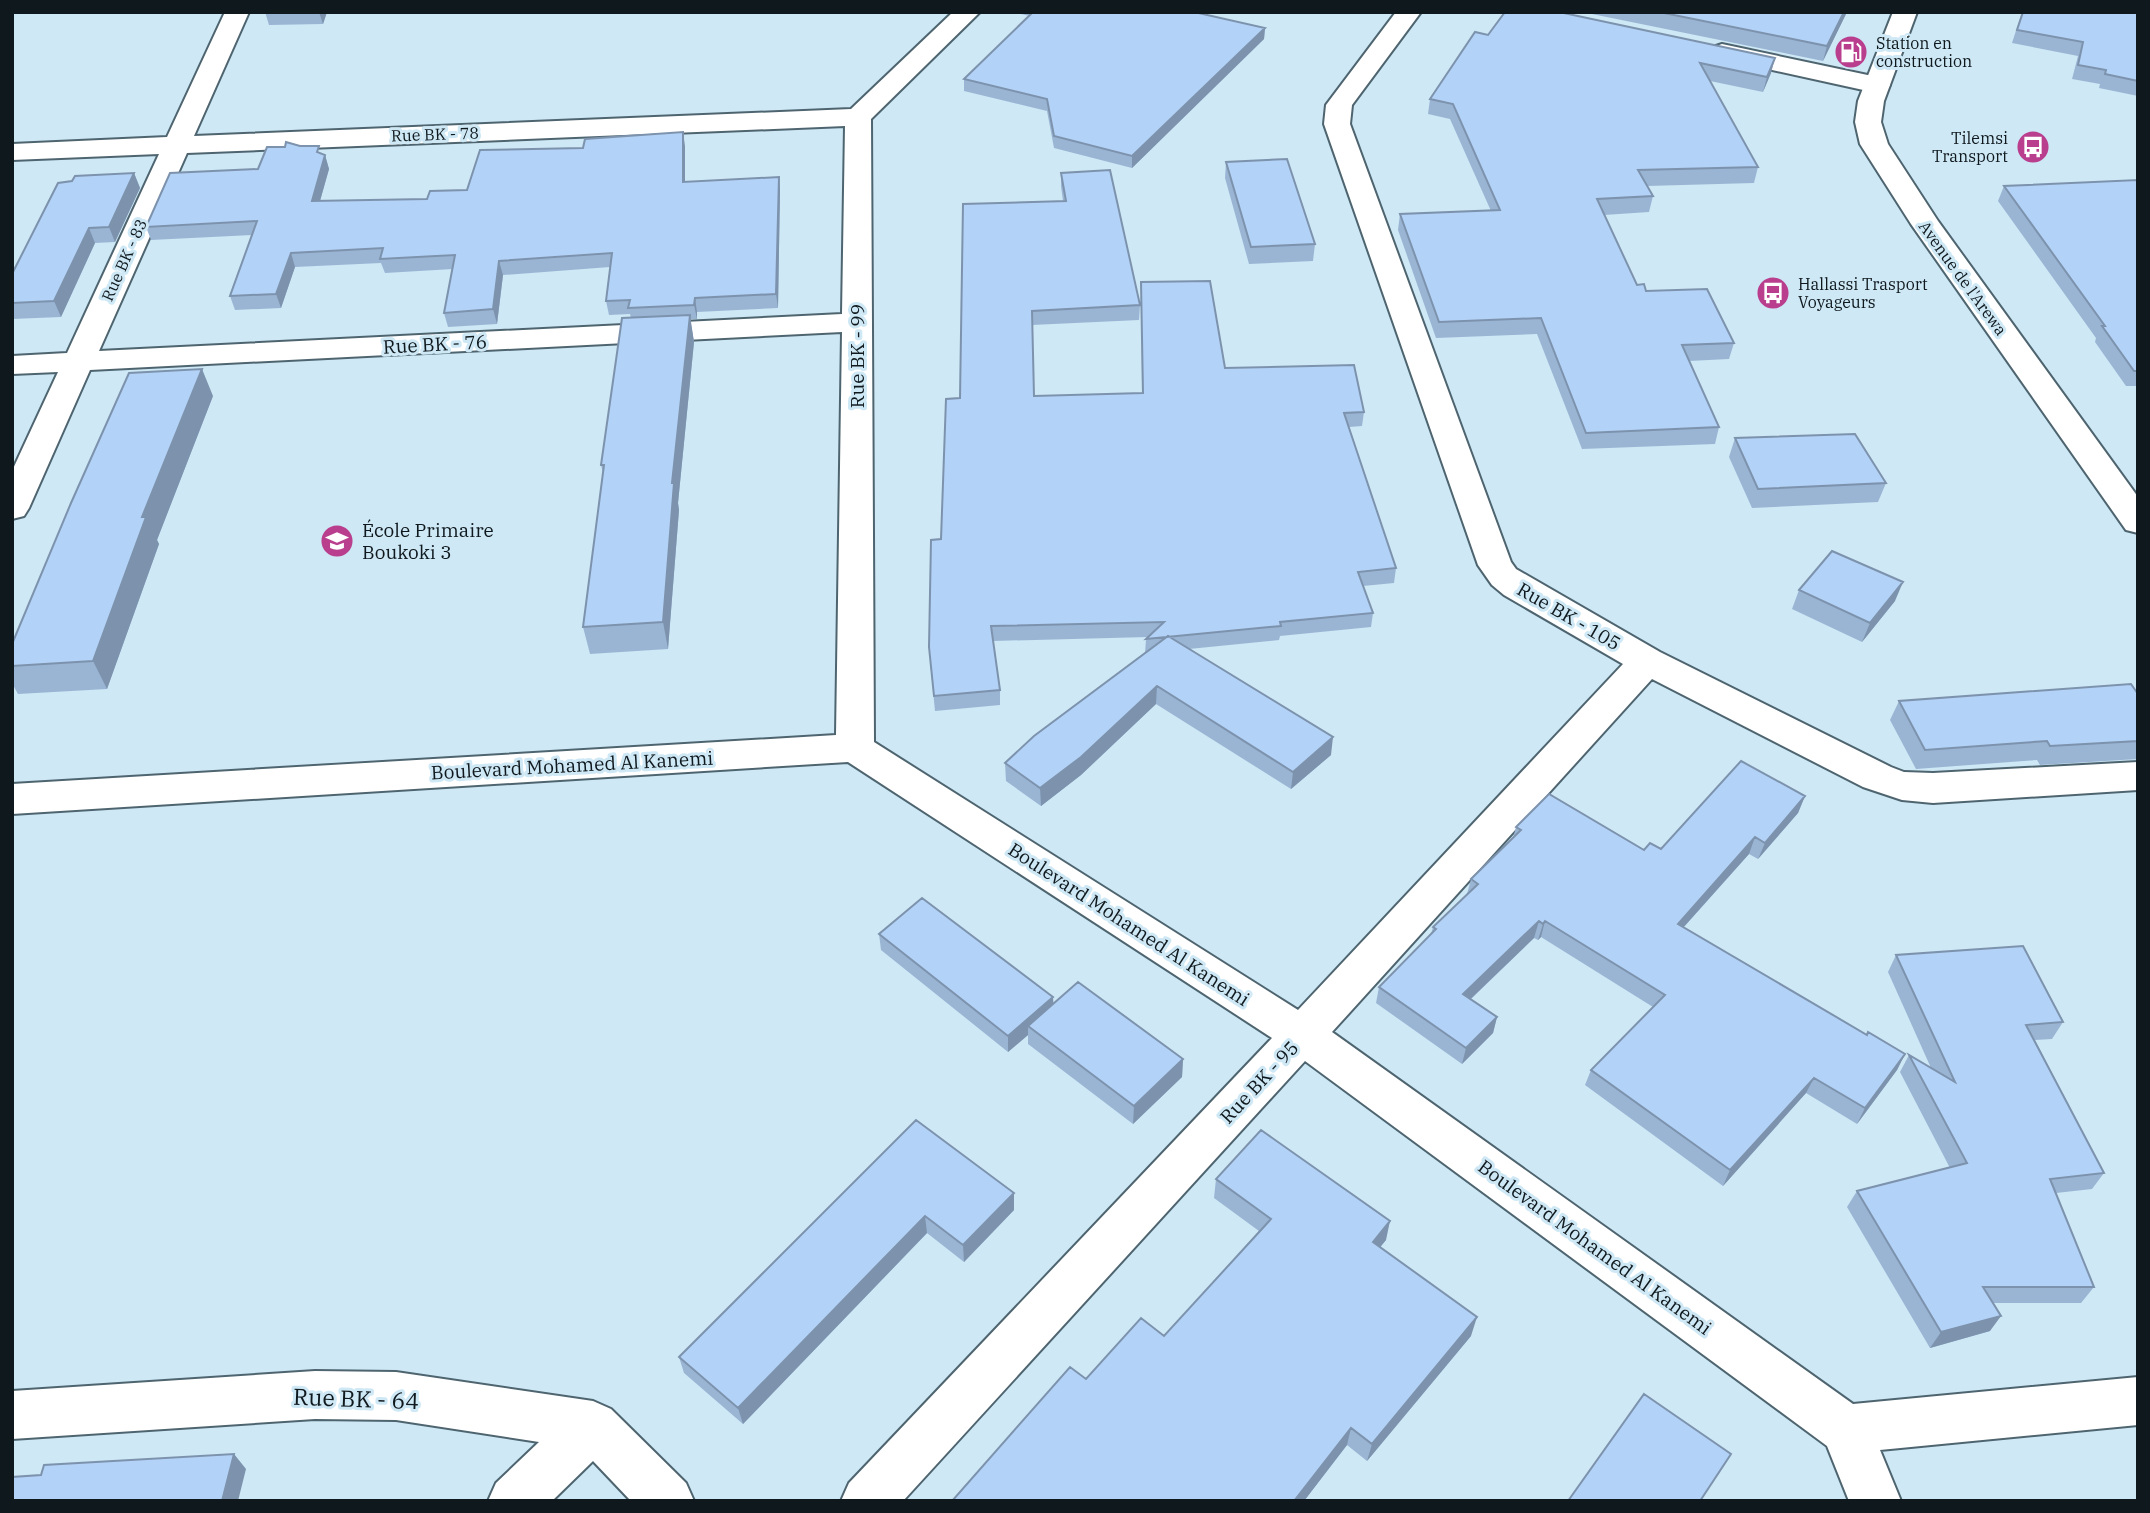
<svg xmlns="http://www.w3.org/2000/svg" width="2150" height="1513" font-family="'IBM Plex Serif',serif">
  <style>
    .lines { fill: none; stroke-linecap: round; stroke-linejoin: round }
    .street-casing { stroke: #4e6570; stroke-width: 4 }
    .secondary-casing { stroke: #4e6570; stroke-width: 4 }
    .street { fill: #fff; fill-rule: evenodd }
    .secondary { fill: #fff; fill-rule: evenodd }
    .wall { fill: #9ab5d4 }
    .shaded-wall { fill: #7d93ad }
    .building { fill: #b3d2f7; stroke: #7d93ad; stroke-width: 2 }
    .labels { text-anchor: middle; stroke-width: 6; stroke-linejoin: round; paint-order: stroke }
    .far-poi-label { font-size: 16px; fill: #0f181d; stroke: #cee8f5; text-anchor: start }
    .far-street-label { font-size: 16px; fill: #0f181d; stroke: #cee8f5 }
    .street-label { font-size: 19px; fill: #0f181d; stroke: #cee8f5 }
    .poi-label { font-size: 19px; fill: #0f181d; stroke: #cee8f5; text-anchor: start }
    .near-street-label { font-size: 23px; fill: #0f181d; stroke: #cee8f5 }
  </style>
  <rect width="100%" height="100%" fill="#cee8f5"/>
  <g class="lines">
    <defs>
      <path id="street" d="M225,12H249L194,136L851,109L953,12H980L871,119L874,742L1298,1010L1623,664L1504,595L1492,585L1478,565L1324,124L1326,105L1396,12H1421L1352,105L1350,124L1511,562L1516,569L1660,652L1891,767L1904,772L1933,773L2138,762V790L1933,803L1902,800L1863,787L1652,679L1332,1032L1853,1404L2138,1377V1425L1880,1450L1901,1501H1849L1827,1446L1305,1061L903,1501H841L849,1483L1272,1038L848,762L12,814V784L836,735L842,332L90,370L29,508L24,516L12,519V471L58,372L12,374V356L67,353L159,154L12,160V144L167,137ZM845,126L842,314L99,351L187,153Z
        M1722,44L1877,77L1886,79L1890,85L1886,91L1877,93L1713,57L1709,52L1713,47Z
        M315,1371L396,1372L593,1401L611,1409L686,1483L694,1501H631L593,1461L552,1501H488L496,1483L539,1442L396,1420L315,1419L12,1439V1391Z"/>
      <path id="secondary" d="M1893,12H1917L1884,101L1881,122L1888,144L1938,221L2138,497V533L2126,530L1911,224L1860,144L1855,122L1858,101Z"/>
    </defs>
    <!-- street casing -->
    <use href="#street" class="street-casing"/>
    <!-- secondary casing -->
    <use href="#secondary" class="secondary-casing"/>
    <!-- street -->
    <use href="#street" class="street"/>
    <!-- secondary -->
    <use href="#secondary" class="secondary"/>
  </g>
  <!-- wall -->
  <path class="wall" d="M265,12H327L323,24L269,25Z
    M1021,12H1194L1265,28L1264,39L1132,168L1054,148L1047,111L964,91V79L1030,16L1021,14Z
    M1505,12L1771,73L1763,92L1710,81L1758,167L1754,183L1647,186L1653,196L1649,212L1604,215L1637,285L1734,343L1729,359L1689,361L1719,427L1715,444L1582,449L1537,334L1436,338L1398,230L1400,214L1491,211L1450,119L1428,114L1430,99L1488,35Z
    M1582,12H1847L1823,61Z
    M2022,12H2138V96L2099,88L2100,84L2072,79L2078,56L2012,43Z
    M685,146V182L779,177L780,190L778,308L697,312V319H690L694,342L678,503L679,510L668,649L590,654L583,627L603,473L601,465L631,318L630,314L609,315L606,301L610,267L503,275L497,324L448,327L444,313L453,269L385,273L381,263L295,267L281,308L235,310L230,296L252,235L151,240L146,227L258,169L322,154L325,155L329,169L320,201L427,199L467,190Z
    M1226,162L1315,244L1313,261L1249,264L1225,178Z
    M134,173L140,188L115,242L95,243L61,317L12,319V274Z
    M1061,173L1140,305L1139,320L1032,325L1034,396L1142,393L1141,282L1225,368L1364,412L1362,426L1349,427L1396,568L1394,583L1363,586L1373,613L1371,627L1280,636L1279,640L1189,649L1331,755L1291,789L1156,704L1081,775L1041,806L1006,781L1005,763L1145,653L1146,639L1148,637L993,641L1000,690V705L935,711L930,661L941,539L960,398L1063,201L1061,186Z
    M2138,180V386H2126L2095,342L2096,338L1998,201L2004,186Z
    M213,396L157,540L159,544L107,689L18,694L12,683V644Z
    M1735,438L1886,483L1878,502L1752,508L1729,457Z
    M1799,590L1895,601L1862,642L1792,609Z
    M2138,694V759L2040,765L2037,760L1916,769L1890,720L1899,701Z
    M1805,796L1798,813L1758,859L1749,854L1684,927L1867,1035L1905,1054L1897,1070L1857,1124L1806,1093L1723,1186L1585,1085L1591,1070L1653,1007L1541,937L1538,940L1534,938L1471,999L1497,1017L1493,1033L1462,1064L1376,1003L1379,987L1431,934L1433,927L1467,894L1471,879L1513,838L1516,827L1644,850L1661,849Z
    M879,934L1053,997V1003L1183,1059L1182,1077L1133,1124L1028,1044V1035L1008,1052L881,950Z
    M1896,955L2063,1022L2052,1039L2035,1040L2104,1173L2092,1189L2056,1193L2094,1287L2081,1303H1993L1990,1331L1930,1348L1847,1207L1857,1191L1950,1168L1900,1072L1909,1055L1931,1068L1888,972Z
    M916,1120L1014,1210L964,1262L927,1233L743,1424L684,1373L679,1357Z
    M1216,1179L1386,1240L1380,1247L1471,1336L1367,1461L1347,1445L1304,1501H952L1086,1379L1164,1336L1259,1231L1214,1198Z"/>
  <!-- shaded-wall -->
  <path class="shaded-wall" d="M319,12H327L323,24Z
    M1844,12H1847L1823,61L1827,46Z
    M1265,28L1264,39L1132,168V156Z
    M1775,58L1771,73L1763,92L1767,77Z
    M683,132L685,146V196L683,182Z
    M325,155L329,169L316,215L312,201Z
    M134,173L140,188L115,242L109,227Z
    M779,177L780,190L778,308L776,294Z
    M89,228L95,243L61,317L54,301Z
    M291,253L295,267L281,308L276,294Z
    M499,261L503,275L497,324L493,309Z
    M695,298L697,312V319L694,305Z
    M690,315L694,342L678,503L679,510L668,649L663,622L672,483Z
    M202,369L213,396L157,540L159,544L107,689L93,661L142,517Z
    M1903,582L1895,601L1862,642L1870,623Z
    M1157,686L1156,704L1081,775L1041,806L1040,788Z
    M1333,737L1331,755L1291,789L1293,772Z
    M1805,796L1798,813L1758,859L1765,843Z
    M1755,837L1749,854L1672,940L1678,924Z
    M1539,921L1534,938L1459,1010L1463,994Z
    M1545,921L1541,937L1538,940L1543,924Z
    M1053,997L1054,1013L1028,1026V1035L1008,1052V1036Z
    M1497,1017L1493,1033L1462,1064L1466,1048Z
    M1905,1054L1897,1070L1857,1124L1865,1108Z
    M1183,1059L1182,1077L1133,1124L1134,1106Z
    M1814,1078L1806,1093L1723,1186L1730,1170Z
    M1014,1193V1210L964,1262L963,1245Z
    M925,1216L927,1233L743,1424L738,1408Z
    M1390,1221L1386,1240L1369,1261L1373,1242Z
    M2001,1316L1990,1331L1930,1348L1941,1332Z
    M1477,1317L1471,1336L1367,1461L1372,1444Z
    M1351,1428L1347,1445L1304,1501H1294Z
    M234,1454L246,1469L238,1501H222Z"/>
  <!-- building -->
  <path class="building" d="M1033,12H1194L1265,28L1132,156L1054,136L1047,99L964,79Z
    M1505,12H1559L1775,58L1767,77L1700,63L1758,167L1638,170L1653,196L1597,199L1637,285L1644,284L1646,291L1707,289L1734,343L1682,345L1719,427L1586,433L1541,318L1439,322L1400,214L1500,210L1453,104L1430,99L1475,32L1488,35Z
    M1659,12H1844L1827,46Z
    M2023,12H2138V81L2105,74L2106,70L2078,65L2083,42L2017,30Z
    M683,132V182L779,177L776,294L695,298L694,305L628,308L630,300L606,301L612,253L499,261L493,309L444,313L455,255L380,259L383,248L291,253L276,294L230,296L257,221L146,227L170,173L258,169L267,147H285L286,142L300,146H319L317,152L325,155L312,201L427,199L430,191L467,190L480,150L583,148L585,139Z
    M1287,159L1315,244L1251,247L1226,162Z
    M1110,170L1140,305L1032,311L1034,396L1143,393L1141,282L1210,281L1225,368L1354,365L1364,412L1344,413L1396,568L1358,572L1373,613L1280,622L1281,626L1146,639L1164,622L991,626L1000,690L934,696L929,647L931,540L941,539L946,399L960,398L963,204L1066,201L1061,173Z
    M134,173L109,227L89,228L54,301L12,303V274L58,183L72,181L75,176Z
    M2138,180V371H2134L2102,326H2105L2004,186Z
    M690,315L672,483H674L663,622L583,627L604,465H601L622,318Z
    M202,369L142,517H146L93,661L12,666V644L71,503L129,373Z
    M1855,434L1886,483L1758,489L1735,438Z
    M1832,551L1903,582L1870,623L1799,590Z
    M1168,636L1333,737L1293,772L1157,686L1081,757L1040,788L1005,763L1034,736Z
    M2131,684L2138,694V741L2050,746L2047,741L1925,750L1899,701Z
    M1741,761L1805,796L1765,843L1755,837L1678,924L1867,1035L1868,1032L1905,1054L1865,1108L1814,1078L1730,1170L1591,1070L1665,995L1545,921L1543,924L1539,921L1463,994L1497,1017L1466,1048L1379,987L1436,929L1433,927L1478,884L1471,879L1521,830L1516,827L1549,794L1644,850L1650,843L1661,849Z
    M922,898L1053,997L1008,1036L879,934Z
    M2023,946L2063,1022L2026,1025L2104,1173L2050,1179L2094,1287H1983L2001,1316L1941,1332L1857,1191L1967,1163L1909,1055L1955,1082L1896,955Z
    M1078,982L1183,1059L1134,1106L1028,1026Z
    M916,1120L1014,1193L963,1245L925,1216L738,1408L679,1357Z
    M1261,1130L1390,1221L1373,1242L1477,1317L1372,1444L1351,1428L1294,1501H952L1070,1367L1086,1379L1141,1318L1164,1336L1271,1219L1216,1179Z
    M1644,1394L1731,1454L1700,1501H1568Z
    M234,1454L222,1501H12V1477L41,1475L44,1465Z"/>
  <!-- icons -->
  <defs>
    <symbol id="fuel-disc" viewBox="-11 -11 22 22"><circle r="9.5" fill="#b93e8e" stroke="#cee8f5"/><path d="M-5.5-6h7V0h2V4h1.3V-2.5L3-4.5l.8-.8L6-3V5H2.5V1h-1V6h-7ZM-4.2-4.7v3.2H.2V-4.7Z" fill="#fff"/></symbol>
    <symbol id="bus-disc" viewBox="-11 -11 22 22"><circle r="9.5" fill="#b93e8e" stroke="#cee8f5"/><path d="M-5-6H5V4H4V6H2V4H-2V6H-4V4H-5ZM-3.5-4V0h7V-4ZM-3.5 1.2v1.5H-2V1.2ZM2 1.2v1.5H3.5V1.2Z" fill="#fff"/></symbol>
    <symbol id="school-disc" viewBox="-11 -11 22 22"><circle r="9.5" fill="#b93e8e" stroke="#cee8f5"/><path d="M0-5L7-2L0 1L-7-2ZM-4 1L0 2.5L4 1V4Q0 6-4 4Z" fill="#fff"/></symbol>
  </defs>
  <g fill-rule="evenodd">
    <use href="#fuel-disc" x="1832" y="33" width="38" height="38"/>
    <use href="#bus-disc" x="2014" y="128" width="38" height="38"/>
    <use href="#bus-disc" x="1754" y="274" width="38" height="38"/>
    <use href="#school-disc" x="318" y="522" width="38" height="38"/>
  </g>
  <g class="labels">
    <!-- far-poi labels -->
    <g class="far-poi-label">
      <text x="1876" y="49">Station en<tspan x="1876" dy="18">construction</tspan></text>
      <text x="2008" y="144" text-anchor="end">Tilemsi<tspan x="2008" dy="18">Transport</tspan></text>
      <text x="1798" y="290">Hallassi Trasport<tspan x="1798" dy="18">Voyageurs</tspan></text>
    </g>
    <!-- far-street labels -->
    <g class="far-street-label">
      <text transform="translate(435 134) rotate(-2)" y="6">Rue BK - 78</text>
      <text transform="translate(124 260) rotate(-66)" y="6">Rue BK - 83</text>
      <text transform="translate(1963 278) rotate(54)" y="6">Avenue de l'Arewa</text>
    </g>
    <!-- street labels -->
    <g class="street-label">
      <text transform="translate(435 344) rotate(-3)" y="7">Rue BK - 76</text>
      <text transform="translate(857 356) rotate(-90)" y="7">Rue BK - 99</text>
      <text transform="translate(1569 616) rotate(30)" y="7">Rue BK - 105</text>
      <text transform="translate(572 765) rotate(-3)" y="7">Boulevard Mohamed Al Kanemi</text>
      <text transform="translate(1129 924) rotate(33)" y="7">Boulevard Mohamed Al Kanemi</text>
      <text transform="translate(1259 1082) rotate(-47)" y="7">Rue BK - 95</text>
      <text transform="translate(1595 1247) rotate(36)" y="7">Boulevard Mohamed Al Kanemi</text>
    </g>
    <!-- poi labels -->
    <g class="poi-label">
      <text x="362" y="537">École Primaire<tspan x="362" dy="22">Boukoki 3</tspan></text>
    </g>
    <!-- near-street labels -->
    <g class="near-street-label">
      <text transform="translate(356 1399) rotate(2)" y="8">Rue BK - 64</text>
    </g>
  </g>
  <!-- border -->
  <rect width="2150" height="1513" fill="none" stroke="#0f181d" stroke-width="28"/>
</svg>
